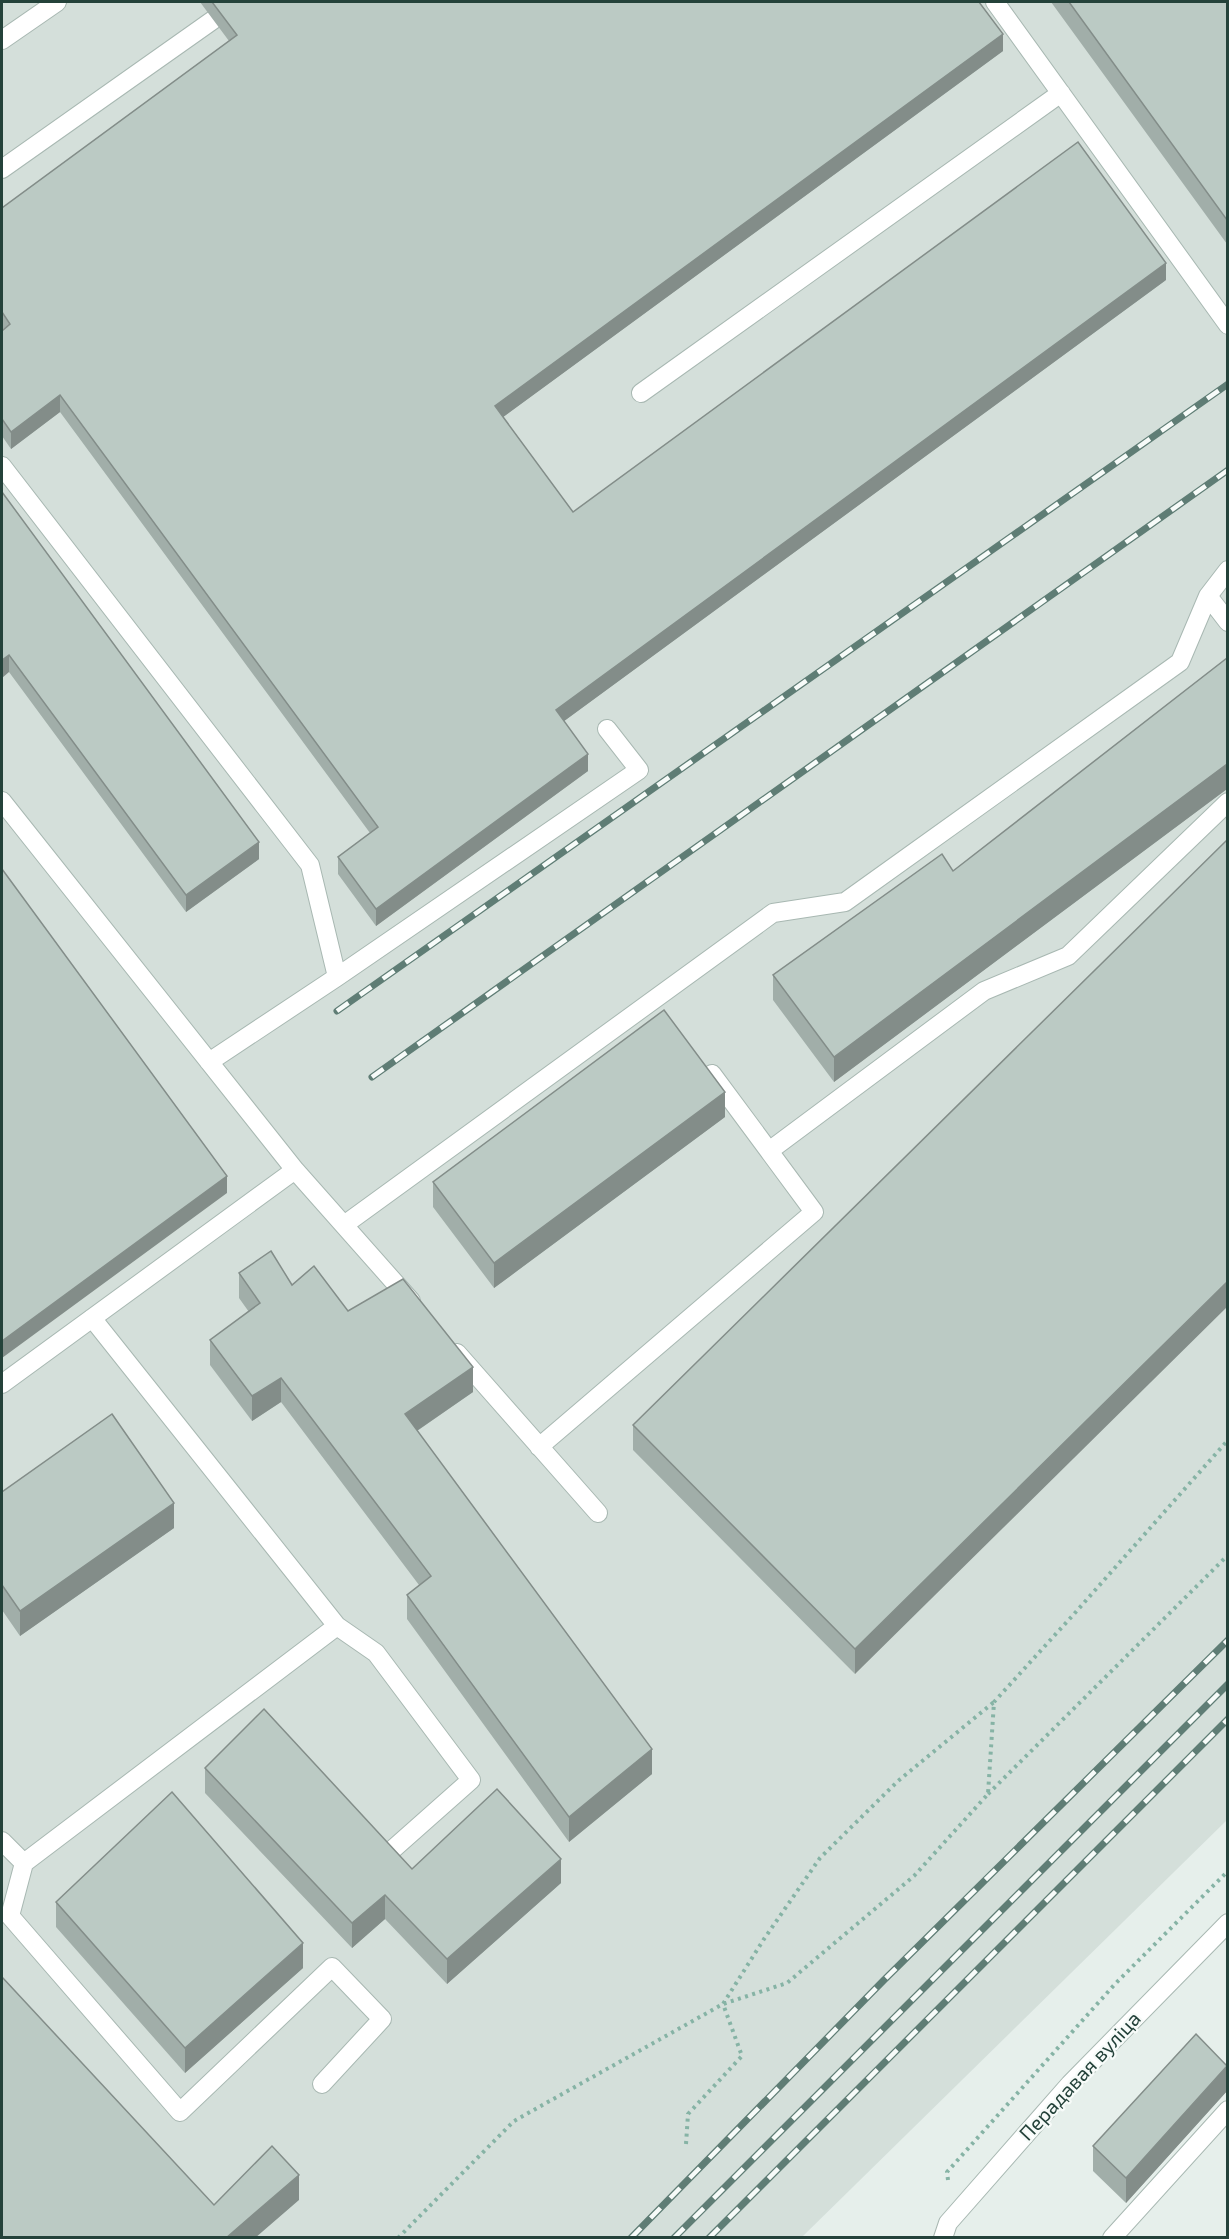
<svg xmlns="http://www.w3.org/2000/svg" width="1229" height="2239" font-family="'Exo 2',sans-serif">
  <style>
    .built { fill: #d4dfda }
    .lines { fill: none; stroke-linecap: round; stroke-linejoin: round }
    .lane-casing { stroke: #a8b8b2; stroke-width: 20 }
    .street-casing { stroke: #a8b8b2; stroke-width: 20 }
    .path { stroke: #86b3a5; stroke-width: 4; stroke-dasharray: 3 4.5; stroke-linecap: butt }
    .lane { stroke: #fff; stroke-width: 18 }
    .street { stroke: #fff; stroke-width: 18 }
    .rail-casing { stroke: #5f7d75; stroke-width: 7 }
    .rail { stroke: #f7fbf9; stroke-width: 4.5; stroke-dasharray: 14; stroke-linecap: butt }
    .wall { fill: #a1aea9 }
    .shaded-wall { fill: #838d89 }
    .building { fill: #bbcac4; stroke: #838d89; stroke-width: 1.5 }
    .labels { text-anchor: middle; stroke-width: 4.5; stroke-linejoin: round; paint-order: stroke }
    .street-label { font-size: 20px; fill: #24423a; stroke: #f7fbf9 }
  </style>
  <rect width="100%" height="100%" fill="#e6efeb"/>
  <!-- built -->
  <path class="built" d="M2,2H1227V1820L802,2237L2,2238Z"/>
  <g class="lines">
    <defs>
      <path id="lane" d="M995,2L1228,325
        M2,40L57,2
        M2,169L213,20
        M641,393L1061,93
        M2,466L310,865L337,977
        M1208,596L1228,622
        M2,801L295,1170
        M209,1062L337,977L639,770L607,729
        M712,1074L769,1151L984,991L1068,956L1228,802
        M344,1225L773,913L845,902L1180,662L1208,596L1228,570
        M92,1318L337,1626L376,1653L471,1780L392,1850
        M457,1353L598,1513
        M2,1384L295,1170L411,1301
        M539,1447L814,1212L769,1151
        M2,1841L24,1863L337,1626
        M24,1863L10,1916L180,2112L332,1967L382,2019L322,2084
        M1112,2238L1228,2110"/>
      <path id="street" d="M943,2238L948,2223L1070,2084L1228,1923"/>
    </defs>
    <!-- lane casing -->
    <use href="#lane" class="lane-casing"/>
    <!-- street casing -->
    <use href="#street" class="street-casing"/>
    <!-- path -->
    <path class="path" d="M988,1794L1228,1555
      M686,2144L688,2114L742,2056L723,2004L764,1939L820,1858L898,1781L994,1702
      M948,2180L947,2172L1115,1984L1228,1871
      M398,2238L514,2121L723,2004L787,1983L914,1876L988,1794L994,1702L1074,1614L1228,1440"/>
    <!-- lane -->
    <use href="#lane" class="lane"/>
    <!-- street -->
    <use href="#street" class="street"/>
    <defs>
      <path id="rail" d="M337,1011L1228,384
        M372,1077L1228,470
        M631,2238L884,1980L1228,1640
        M674,2238L1228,1684
        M709,2238L1228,1719"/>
    </defs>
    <!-- rail casing -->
    <use href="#rail" class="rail-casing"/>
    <!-- rail -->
    <use href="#rail" class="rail"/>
  </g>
  <!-- wall -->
  <path class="wall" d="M200,2H979L1003,51L503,417L573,512L1166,280L564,721L588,771L376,926L338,874V857L370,833L60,412L11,449L2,436V208L229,41Z
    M1051,2H1227V244Z
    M2,492L259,859L186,912L9,672Z
    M1227,658V789L834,1082L773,1000V975L953,871Z
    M1227,840L855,1674L633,1450V1425Z
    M725,1117L494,1288L433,1207V1182Z
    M239,1273L292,1285L348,1311L473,1392L417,1431L652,1774L569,1842L407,1619V1595L419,1585L281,1402L252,1421L210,1365V1340L249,1312L239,1298Z
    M2,1492L174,1528L20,1636L2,1610Z
    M205,1768L412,1869L561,1883L447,1984L385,1919L352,1948L205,1793Z
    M56,1902L303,1968L185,2073L56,1927Z
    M1227,2091L1126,2203L1093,2171V2146Z"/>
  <!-- shaded-wall -->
  <path class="shaded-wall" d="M1003,34V51L495,423V406Z
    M1166,263V280L556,727V710Z
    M60,395V412L11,449V432Z
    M9,655V672L2,678V660Z
    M588,754V771L376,926V909Z
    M1227,764V789L834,1082V1057Z
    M259,842V859L186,912V895Z
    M725,1092V1117L494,1288V1263Z
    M227,1176V1193L2,1358V1341Z
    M1227,1282V1307L855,1674V1649Z
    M473,1367V1392L405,1439V1414Z
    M281,1378V1402L252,1421V1396Z
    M174,1503V1528L20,1636V1611Z
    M652,1749V1774L569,1842V1817Z
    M561,1859V1883L447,1984V1959Z
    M385,1895V1919L352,1948V1923Z
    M303,1943V1968L185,2073V2048Z
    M1227,2066V2091L1126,2203V2178Z
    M299,2175V2200L255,2238H226Z"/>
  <!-- building -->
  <path class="building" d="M212,2H979L1003,34L495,406L573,512L1078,142L1166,263L556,710L588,754L376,909L338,857L378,827L60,395L11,432L2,419V331L10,324L2,312V208L237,35Z
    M1069,2H1227V220Z
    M2,492L259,842L186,895L9,655L2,660Z
    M1227,658V764L834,1057L773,975L942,854L953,871Z
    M1227,840V1282L855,1649L633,1425Z
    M2,869L227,1176L2,1341Z
    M664,1010L725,1092L494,1263L433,1182Z
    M271,1251L292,1285L314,1266L348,1311L403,1279L473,1367L405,1414L652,1749L569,1817L407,1595L431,1576L281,1378L252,1396L210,1340L260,1303L239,1273Z
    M112,1414L174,1503L20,1611L2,1585V1492Z
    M264,1709L412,1869L497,1789L561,1859L447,1959L385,1895L352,1923L205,1768Z
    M172,1792L303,1943L185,2048L56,1902Z
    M2,1977L214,2205L272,2146L299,2175L226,2238H2Z
    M1196,2034L1227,2066L1126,2178L1093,2146Z"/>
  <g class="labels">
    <!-- street labels -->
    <g class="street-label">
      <text transform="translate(1080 2076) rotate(-47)" y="7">Перадавая вуліца</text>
    </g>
  </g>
  <!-- border -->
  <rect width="1229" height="2239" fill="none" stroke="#24423a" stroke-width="6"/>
</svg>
